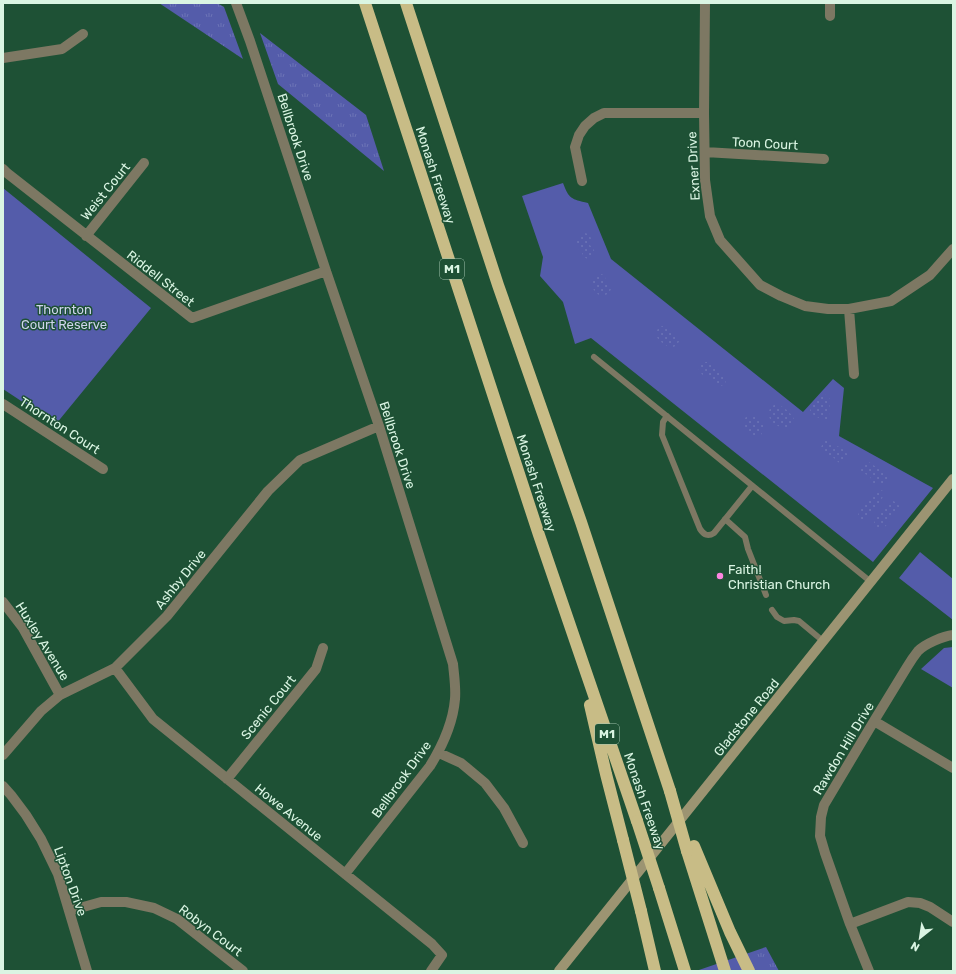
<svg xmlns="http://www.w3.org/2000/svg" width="956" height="974" font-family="Rubik,sans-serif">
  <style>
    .grass { fill: url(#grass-tufts) }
    .park { fill: #545caa }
    .garden { fill: url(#garden-dots) }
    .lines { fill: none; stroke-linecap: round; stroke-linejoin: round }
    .lane { stroke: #7d7863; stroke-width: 6 }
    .street { stroke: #7d7863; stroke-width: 10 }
    .secondary { stroke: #9c9472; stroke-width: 10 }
    .highway { stroke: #c8bc86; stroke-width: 12 }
    .highway-bridge { stroke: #c8bc86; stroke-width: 12 }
    .poi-dot { fill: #fd86e1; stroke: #1e5135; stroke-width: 1.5 }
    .labels { text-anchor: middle; stroke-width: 3; stroke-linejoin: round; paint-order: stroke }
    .shield { fill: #1e5135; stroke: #a2c4af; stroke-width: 1 }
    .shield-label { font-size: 12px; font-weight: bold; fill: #daf5e3 }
    .street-label { font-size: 13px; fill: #daf5e3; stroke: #1e5135 }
    .park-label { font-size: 13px; fill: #cfd4ed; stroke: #1e5135 }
    .poi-label { font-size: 13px; fill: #daf5e3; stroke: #1e5135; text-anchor: start }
  </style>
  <defs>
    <pattern id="grass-tufts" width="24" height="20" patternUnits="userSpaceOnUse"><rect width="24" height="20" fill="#545caa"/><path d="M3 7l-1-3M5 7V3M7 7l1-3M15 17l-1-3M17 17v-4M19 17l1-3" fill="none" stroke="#6c74b6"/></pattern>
    <pattern id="garden-dots" width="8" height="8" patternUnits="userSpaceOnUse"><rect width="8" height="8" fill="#545caa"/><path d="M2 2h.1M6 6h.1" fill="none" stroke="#6c74b6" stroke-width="1.8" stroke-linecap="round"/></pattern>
  </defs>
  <rect width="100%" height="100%" fill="#1e5135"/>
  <!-- grass -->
  <path class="grass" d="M159,3H217L224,7L243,59Z
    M260,33L366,115L384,171L278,84Z
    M766,947L779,971H696Z"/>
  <!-- park -->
  <path class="park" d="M563,183C569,199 571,199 588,203L611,259L803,412L833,379L844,388L839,436L933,488L873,562L591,338L575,344L563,302L540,276L543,257L522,196Z
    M3,188L151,308L56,424L3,389Z
    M920,552L953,579V620L899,578Z
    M953,647V688L921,669L944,648Z"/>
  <!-- garden -->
  <path class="garden" d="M585,233L588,234L591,238L589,244L594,250C595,255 592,257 589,259C584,258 584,257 582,253C581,251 579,250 578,248C574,240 577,235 585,233Z
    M602,274L605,277L606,282L611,286V289L609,293C601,298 599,296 594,290C589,285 590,280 595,275Z
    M662,326C668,327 677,334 680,339C679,343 676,346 672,348C663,345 647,334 662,326Z
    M701,362H707C715,365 729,374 725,384L721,386C718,384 716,382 713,380C705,375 701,377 698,367Z
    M823,394C826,395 829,396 830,400L829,417L827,419C821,420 813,416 810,411C812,404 818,399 823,394Z
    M774,405C774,405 780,405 780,406C784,406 793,416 794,419C794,421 792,423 791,425C781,434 758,416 774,405Z
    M748,415L757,417L764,422L765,428L761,435C750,439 742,428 745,418Z
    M825,440H828C834,446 847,448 848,457L844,462L840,463L838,462L834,458L821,451V447Z
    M866,461L869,462L887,475L888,478C884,484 878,488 872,482C869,477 873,480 869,476C866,474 863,473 860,471L861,465Z
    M879,489L883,491L884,492C883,501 876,506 871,513C868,516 867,518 864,521L860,520L858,516C859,509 864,507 868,502C872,497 873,493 879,489Z
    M892,500L898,504L900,508L899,511C896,514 892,517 890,520C886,526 884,530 877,529L875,527L874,523L877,516L883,511Z"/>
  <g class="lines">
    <!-- lane -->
    <path class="lane" d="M594,357L871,582
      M667,416L663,422L662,435L700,529C704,535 708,537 714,533L752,486
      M725,519L745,537L748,549L766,595
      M772,610L777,617L784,621L794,620L799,621L823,641"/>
    <!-- street -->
    <path class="street" d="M236,3L250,41L326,271L379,426L453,664C454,675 456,687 455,699C453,723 443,745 430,766L345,874
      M705,3L704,113L705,180L710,216L720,240L760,285L781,296L805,306L828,309H849L891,301L930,275L953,249
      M830,16V3
      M3,58L62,49L83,34
      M705,152L824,159
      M3,169L7,173L192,318L326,271
      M582,181L575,147L579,135L585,126L594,118L604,113H704
      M86,236L144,163
      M849,309L854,374
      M3,404L103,469
      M3,602L23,628L60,695
      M115,668L153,719L432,944L442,955L431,971
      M874,721L953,768
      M439,753L461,763L485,783L504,808L523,843
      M3,755L41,711L60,695L115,668L167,616L268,491L300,460L379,426
      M227,779L316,669L323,648
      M3,786L11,795L26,815L41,839L58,874L87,971
      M69,911L101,902H126L154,908L177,919L243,971
      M850,924L908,902L920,903L930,907L953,922
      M869,971L850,924L825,853L820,836L821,817L824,805L874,721L907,667C910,662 914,656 918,651C925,644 943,636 953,635"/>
    <!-- secondary -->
    <path class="secondary" d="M559,971L953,479"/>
    <!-- highway -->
    <path class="highway" d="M365,3L539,535L637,821
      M406,3L498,285L581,522L670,791
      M590,705L606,774L623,840
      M694,846L730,932L749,971
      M687,851L725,971
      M659,888L685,971
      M641,911L655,971"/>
    <!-- highway-bridge -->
    <path class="highway-bridge" d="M670,791L687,851
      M637,821L659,888
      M623,840L641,911"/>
  </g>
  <!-- markers -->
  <circle class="poi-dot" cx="720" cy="576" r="4"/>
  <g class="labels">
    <!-- shield labels -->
    <g class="shield">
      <rect x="440" y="259" width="24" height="20" rx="3"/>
      <rect x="595" y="724" width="24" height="20" rx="3"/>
    </g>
    <g class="shield-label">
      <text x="452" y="273">M1</text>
      <text x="607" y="738">M1</text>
    </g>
    <!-- street labels -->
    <g class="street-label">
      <text transform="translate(296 137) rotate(72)" y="5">Bellbrook Drive</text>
      <text transform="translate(765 143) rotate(3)" y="5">Toon Court</text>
      <text transform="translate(693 166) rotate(-93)" y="5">Exner Drive</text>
      <text transform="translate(436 175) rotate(72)" y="5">Monash Freeway</text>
      <text transform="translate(105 191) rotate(-51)" y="5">Weist Court</text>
      <text transform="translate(161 278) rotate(38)" y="5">Riddell Street</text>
      <text transform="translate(60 425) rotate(33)" y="5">Thornton Court</text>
      <text transform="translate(398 445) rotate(72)" y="5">Bellbrook Drive</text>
      <text transform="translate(537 483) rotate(72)" y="5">Monash Freeway</text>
      <text transform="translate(180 579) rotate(-51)" y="5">Ashby Drive</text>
      <text transform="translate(43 641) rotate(58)" y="5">Huxley Avenue</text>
      <text transform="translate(268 707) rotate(-51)" y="5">Scenic Court</text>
      <text transform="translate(746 717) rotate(-51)" y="5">Gladstone Road</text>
      <text transform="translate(843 748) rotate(-59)" y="5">Rawdon Hill Drive</text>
      <text transform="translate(401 779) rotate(-54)" y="5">Bellbrook Drive</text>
      <text transform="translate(645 801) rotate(71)" y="5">Monash Freeway</text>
      <text transform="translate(289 812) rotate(39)" y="5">Howe Avenue</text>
      <text transform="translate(71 881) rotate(70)" y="5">Lipton Drive</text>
      <text transform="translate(211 930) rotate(37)" y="5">Robyn Court</text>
    </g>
    <!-- park labels -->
    <g class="park-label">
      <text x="64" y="314">Thornton<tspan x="64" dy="15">Court Reserve</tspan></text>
    </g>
    <!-- poi labels -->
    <g class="poi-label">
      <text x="728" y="574">Faith!<tspan x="728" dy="15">Christian Church</tspan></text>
    </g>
  </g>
  <!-- border -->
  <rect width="956" height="974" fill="none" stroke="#daf5e3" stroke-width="8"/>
  <!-- north arrow -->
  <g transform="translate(920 938) rotate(210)" stroke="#1e5135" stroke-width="3" paint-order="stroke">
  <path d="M0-3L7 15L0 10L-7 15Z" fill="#daf5e3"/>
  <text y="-6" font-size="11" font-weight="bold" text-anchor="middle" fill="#daf5e3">N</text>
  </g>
</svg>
